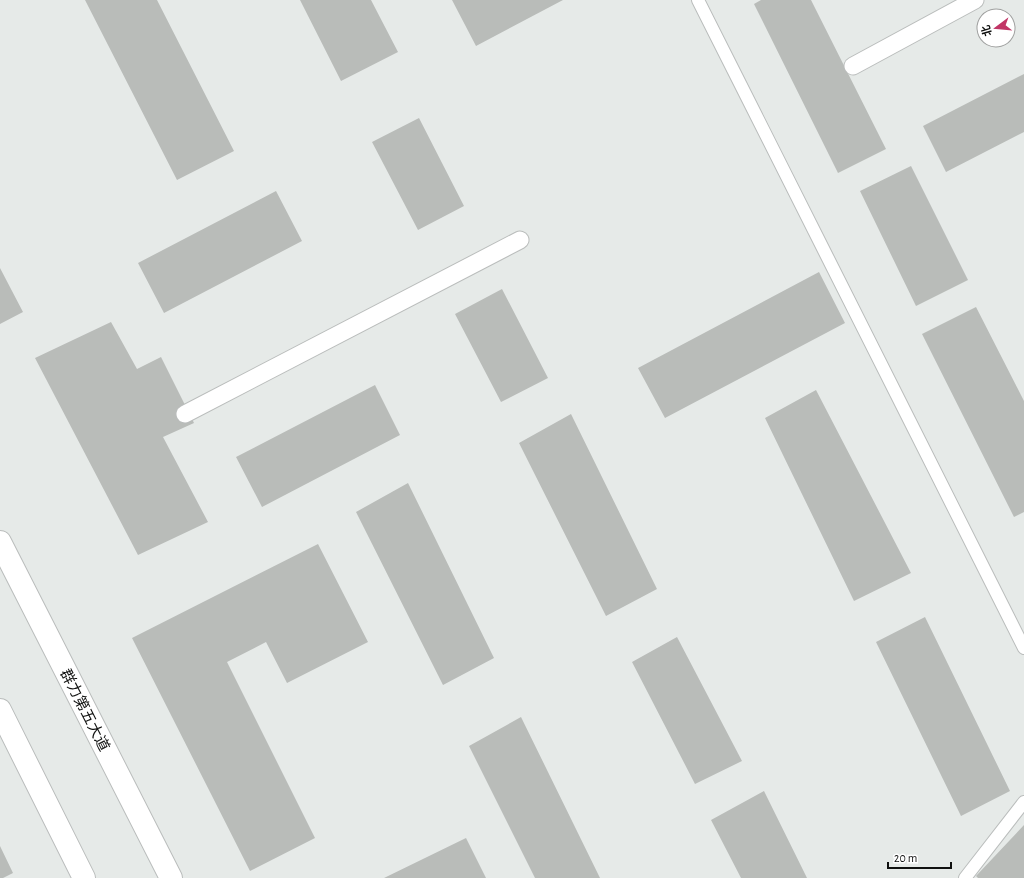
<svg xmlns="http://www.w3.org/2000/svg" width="1024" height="878" font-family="'Alegreya Sans','Noto Sans SC',sans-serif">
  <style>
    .building { fill: #b9bcb9 }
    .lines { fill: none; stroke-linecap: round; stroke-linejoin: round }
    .service-casing { stroke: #babdbc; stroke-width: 14 }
    .pedestrian-casing { stroke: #babdbc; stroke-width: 19 }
    .secondary-casing { stroke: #babdbc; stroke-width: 24 }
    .service { stroke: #fff; stroke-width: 12 }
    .pedestrian { stroke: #fff; stroke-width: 17 }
    .secondary { stroke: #fff; stroke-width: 22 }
    .labels { text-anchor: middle; stroke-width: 3; stroke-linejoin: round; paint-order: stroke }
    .street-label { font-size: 15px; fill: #101110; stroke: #fff }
  </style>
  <rect width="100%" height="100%" fill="#e6eae8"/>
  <!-- building -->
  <path class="building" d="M85,0H157L234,151L177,180Z
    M300,0H371L398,52L341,81Z
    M452,0H563L476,46Z
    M761,0H811L886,149L838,173L754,4Z
    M1024,74V132L946,172L923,126Z
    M419,118L464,206L418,230L372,142Z
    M911,166L968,280L916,306L860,191Z
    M276,191L302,241L164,313L138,263Z
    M0,268L23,312L0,324Z
    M819,272L845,323L665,418L638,368Z
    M502,289L548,378L501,402L455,314Z
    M976,307L1024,401V512L1014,517L922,334Z
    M111,322L137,369L161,357L194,423L163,437L208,522L138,555L35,358Z
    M375,385L400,435L262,507L236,457Z
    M816,390L911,573L854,601L765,418Z
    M571,414L657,589L606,616L519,443Z
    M408,483L494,658L443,685L356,512Z
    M318,544L368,642L287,683L266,642L227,662L315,838L250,871L132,638Z
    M925,617L1010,791L961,816L876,642Z
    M677,637L742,761L695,784L632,662Z
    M521,717L600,878H535L469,746Z
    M764,791L807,878H741L711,820Z
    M1024,825V878H978L976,876Z
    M466,838L486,878H384Z
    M0,846L13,873L3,878H0Z"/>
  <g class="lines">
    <defs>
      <path id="service" d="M698,0L1024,648
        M965,878L1024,802"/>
      <path id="pedestrian" d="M853,66L975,0
        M185,414L520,240"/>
      <path id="secondary" d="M0,542L171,878
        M0,710L84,878"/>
    </defs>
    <!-- service casing -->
    <use href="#service" class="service-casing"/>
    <!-- pedestrian casing -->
    <use href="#pedestrian" class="pedestrian-casing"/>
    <!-- secondary casing -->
    <use href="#secondary" class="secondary-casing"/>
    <!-- service -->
    <use href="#service" class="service"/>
    <!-- pedestrian -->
    <use href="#pedestrian" class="pedestrian"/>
    <!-- secondary -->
    <use href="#secondary" class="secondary"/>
  </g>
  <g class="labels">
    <!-- street labels -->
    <g class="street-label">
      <text transform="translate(85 710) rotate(63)" y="5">群力第五大道</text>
    </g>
  </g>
  <!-- north arrow -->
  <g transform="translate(996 28) rotate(254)"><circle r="19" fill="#ffffff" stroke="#9fa09f"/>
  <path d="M0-3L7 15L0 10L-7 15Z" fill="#c13566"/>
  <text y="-6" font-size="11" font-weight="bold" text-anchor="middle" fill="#101110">北</text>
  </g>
  <!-- scale -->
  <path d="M888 862v6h63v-6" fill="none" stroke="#101110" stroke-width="2"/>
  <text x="894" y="862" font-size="12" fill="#101110" stroke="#ffffff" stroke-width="3" paint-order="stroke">20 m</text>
</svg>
